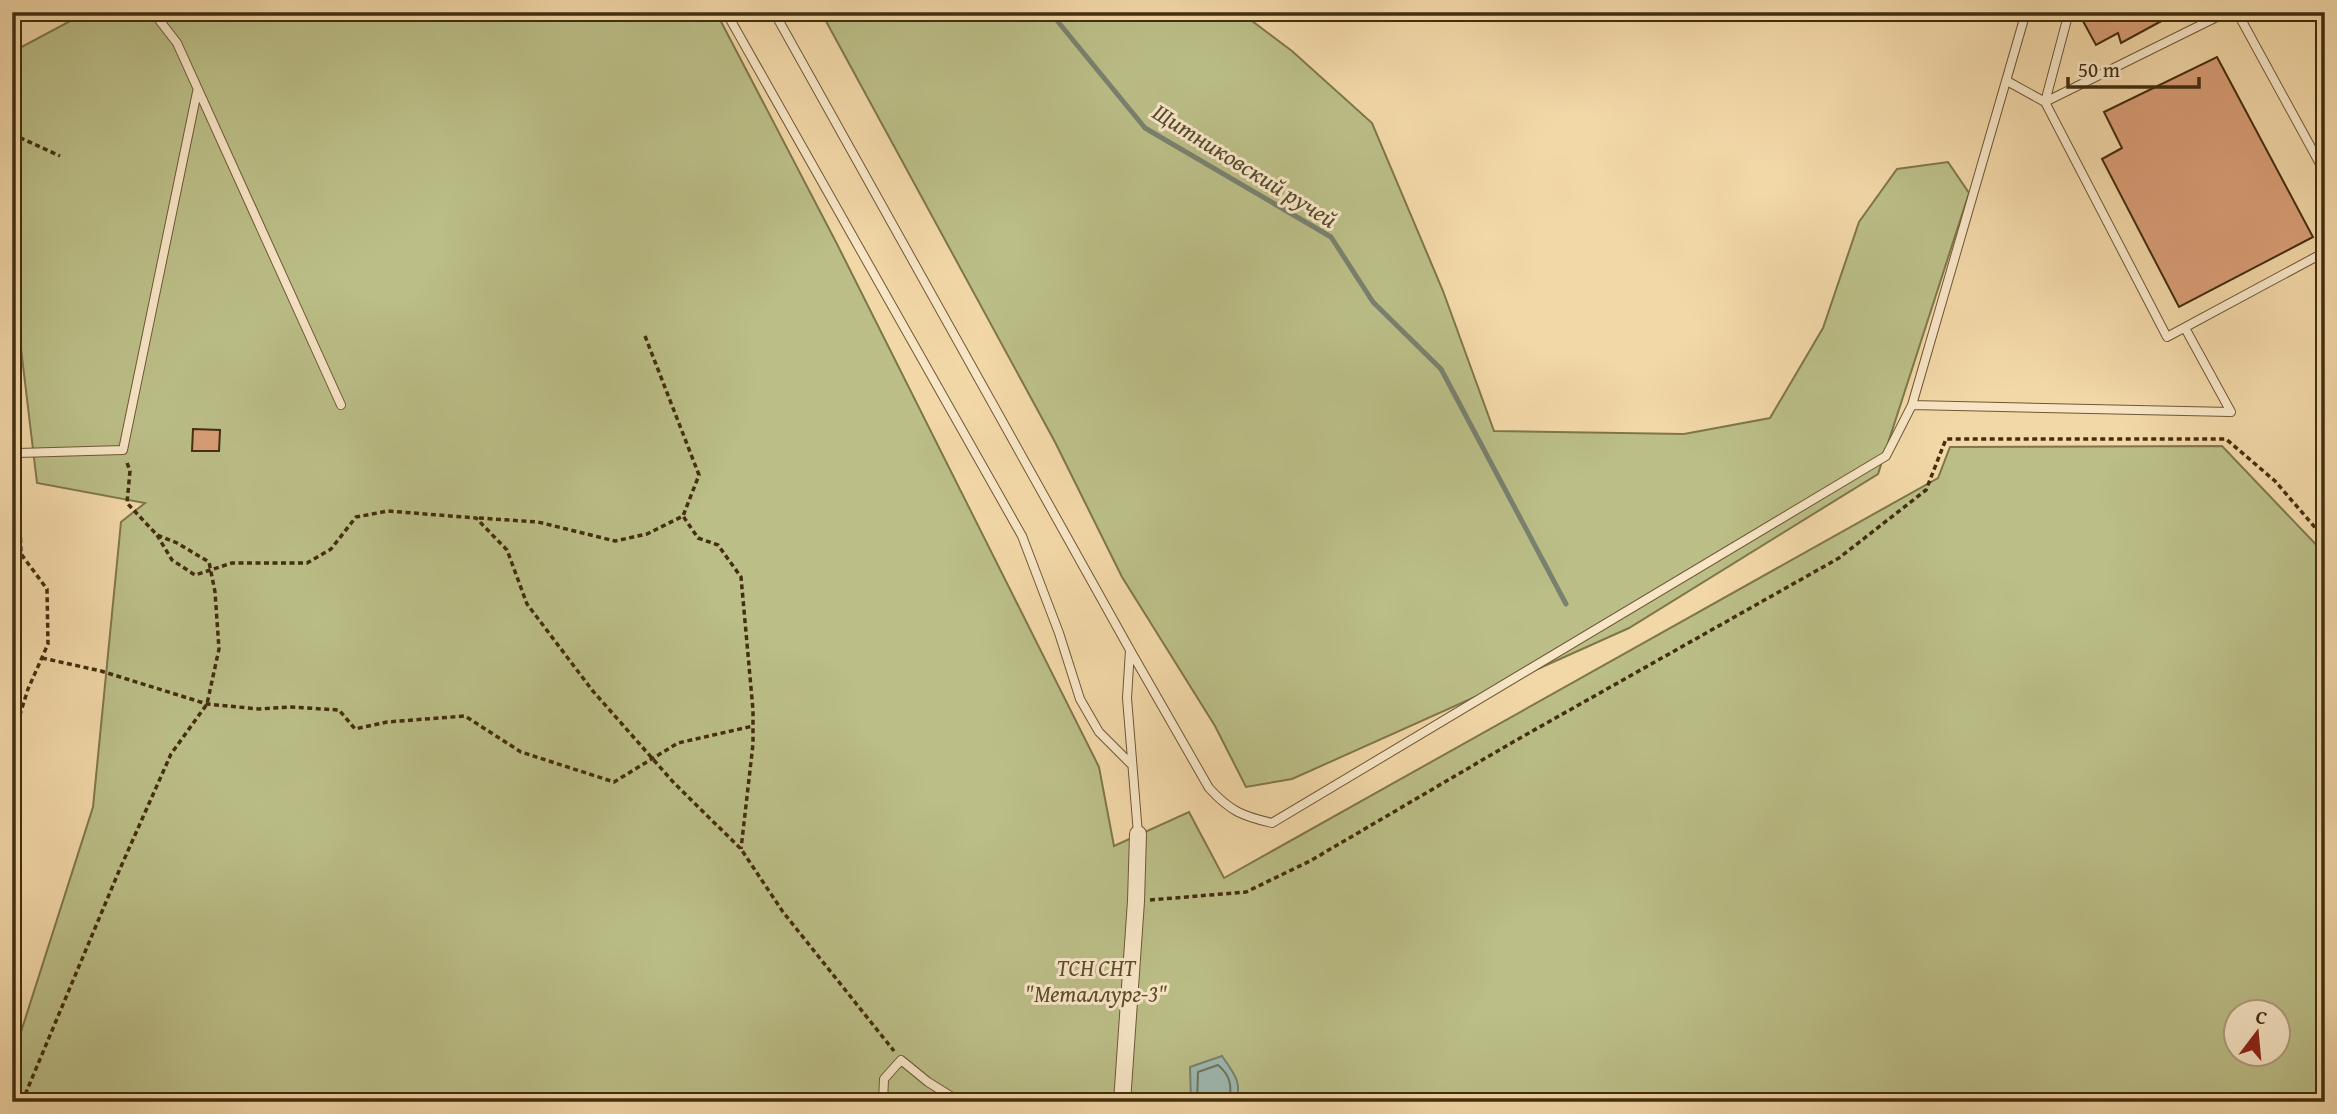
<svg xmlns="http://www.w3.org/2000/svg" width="2337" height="1114" font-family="'Gentium Book Plus',serif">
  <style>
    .green { fill: #bbbe87; stroke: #7f764a; stroke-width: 2; fill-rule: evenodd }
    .water { fill: #9db8af; stroke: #79816f; stroke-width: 2 }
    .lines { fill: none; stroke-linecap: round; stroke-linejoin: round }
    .shore { stroke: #70735e; stroke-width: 2 }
    .stream { stroke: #79816f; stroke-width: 5 }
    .building { fill: #d89d76; stroke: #432e0e; stroke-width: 2 }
    .service-casing { stroke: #6f5834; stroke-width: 10 }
    .minor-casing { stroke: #6f5834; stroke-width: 18 }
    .path { stroke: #432e0e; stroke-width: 3.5; stroke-dasharray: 5 3.5; stroke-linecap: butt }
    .service { stroke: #f7e5c6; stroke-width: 8 }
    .minor { stroke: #f7e5c6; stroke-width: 16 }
    .labels { text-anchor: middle; stroke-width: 6; stroke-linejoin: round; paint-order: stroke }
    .park-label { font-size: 23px; font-style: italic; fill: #5b4b26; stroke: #f7e5c6 }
    .water-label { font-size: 24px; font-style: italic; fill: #554a2e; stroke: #f7e5c6 }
  </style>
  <rect width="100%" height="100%" fill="#f2d7a7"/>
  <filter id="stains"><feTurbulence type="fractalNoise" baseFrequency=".00286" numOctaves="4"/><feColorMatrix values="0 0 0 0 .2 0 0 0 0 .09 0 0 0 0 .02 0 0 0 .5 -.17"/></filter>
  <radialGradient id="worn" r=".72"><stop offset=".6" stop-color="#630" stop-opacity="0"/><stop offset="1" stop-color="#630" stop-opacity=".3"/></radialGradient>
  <!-- green -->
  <path class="green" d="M87,12H716L837,244L1099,767L1114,846L1189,812L1224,878L1938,478L1950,447L2222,446L2325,554V1102H12V1060L93,807L121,522L145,503L37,483L12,273V52ZM2236,1012H2278V1054H2236Z
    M821,12H1240L1292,51L1372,123L1443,291L1494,431L1684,434L1770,418L1823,328L1859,222L1897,169L1948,162L1969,193L1878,474L1629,628L1292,779L1246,787L1215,726L1122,577L1055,442Z"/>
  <!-- water -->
  <path class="water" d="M1222,1056C1232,1071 1244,1083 1235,1102H1191L1190,1067Z"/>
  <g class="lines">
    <!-- shore -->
    <path class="shore" d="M1197,1102L1198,1072L1218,1065C1231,1076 1232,1086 1229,1102"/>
    <!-- stream -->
    <path class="stream" d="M1050,12L1145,128L1331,237L1373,302L1441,369L1566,604"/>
  </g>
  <!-- building -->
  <path class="building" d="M2078,12H2178L2121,43L2118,33L2096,45Z
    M2217,57L2313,237L2179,307L2102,159L2122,148L2104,112Z
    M193,429L220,430L219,451H192Z"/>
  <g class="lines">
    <defs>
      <path id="service" d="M153,12L177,43L341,405
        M726,12L1022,536L1059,633L1080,699L1099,732L1132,765
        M774,12L1130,650L1209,788C1230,811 1242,816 1272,823L1886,456L1912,405L2026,12
        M2069,12L2045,102L2167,337L2325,252
        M2237,12L2325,173
        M12,20L21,12
        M2007,81L2045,102L2227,12
        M2185,328L2231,412
        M1912,405L2231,412
        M18,453L123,450L197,92
        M1130,650L1127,698L1138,834
        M883,1102L884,1079L901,1060L928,1082L960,1102"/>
      <path id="minor" d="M1122,1102L1136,901L1138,834"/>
    </defs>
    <!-- service casing -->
    <use href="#service" class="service-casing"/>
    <!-- minor casing -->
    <use href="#minor" class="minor-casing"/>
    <!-- path -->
    <path class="path" d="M12,134L60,156
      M645,336L699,475L683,516
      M12,427L16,442
      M479,518L538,522L615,541L647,534L683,516L698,538L718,545L741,577L753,710V744L741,849
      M157,535L172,560L195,575L232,563H307L331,549L356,517L388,511L476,518L507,550L527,604L592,690L674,783L741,849L783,912L894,1051
      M42,658L101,671L207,704L259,709L290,707L339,710L355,729L387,722L465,716L521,752L614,782L678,743L753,726
      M12,740L28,689L48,644L47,589L21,554L18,463
      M1150,900L1246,892L1310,861L1513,742L1839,558L1926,490L1946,439H2226L2275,481L2325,539
      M22,1102L119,871L171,754L207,704L219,649L215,592L209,562L177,543L157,535L127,503L130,471L126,460"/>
    <!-- service -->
    <use href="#service" class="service"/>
    <!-- minor -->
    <use href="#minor" class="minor"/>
  </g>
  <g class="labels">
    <!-- park labels -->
    <g class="park-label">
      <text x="1096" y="976">ТСН СНТ<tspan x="1096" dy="26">"Металлург-3"</tspan></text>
    </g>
    <!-- water labels -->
    <g class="water-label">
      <text transform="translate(1245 166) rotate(32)" y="8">Щитниковский ручей</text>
    </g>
  </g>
  <!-- margin -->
  <rect width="2337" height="1114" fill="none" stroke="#f2d7a7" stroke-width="42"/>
  <rect x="14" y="14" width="2309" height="1086" fill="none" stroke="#432e0e" stroke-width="3.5"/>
  <rect x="21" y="21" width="2295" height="1072" fill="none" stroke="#432e0e" stroke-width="2"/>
  <!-- north arrow -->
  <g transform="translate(2257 1033) rotate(16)"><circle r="33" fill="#f7e5c6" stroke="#af9c7c" stroke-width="2"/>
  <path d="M0-5L12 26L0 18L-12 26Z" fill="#8f2418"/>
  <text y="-10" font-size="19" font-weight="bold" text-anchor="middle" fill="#432e0e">С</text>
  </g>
  <!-- scale -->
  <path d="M2068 77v10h131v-10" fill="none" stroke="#432e0e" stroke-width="3.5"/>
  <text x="2078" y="77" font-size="21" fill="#432e0e" stroke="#f7e5c6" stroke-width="5" paint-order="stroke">50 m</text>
  <rect width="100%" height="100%" filter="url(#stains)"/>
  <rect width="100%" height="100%" fill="url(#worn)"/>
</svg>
